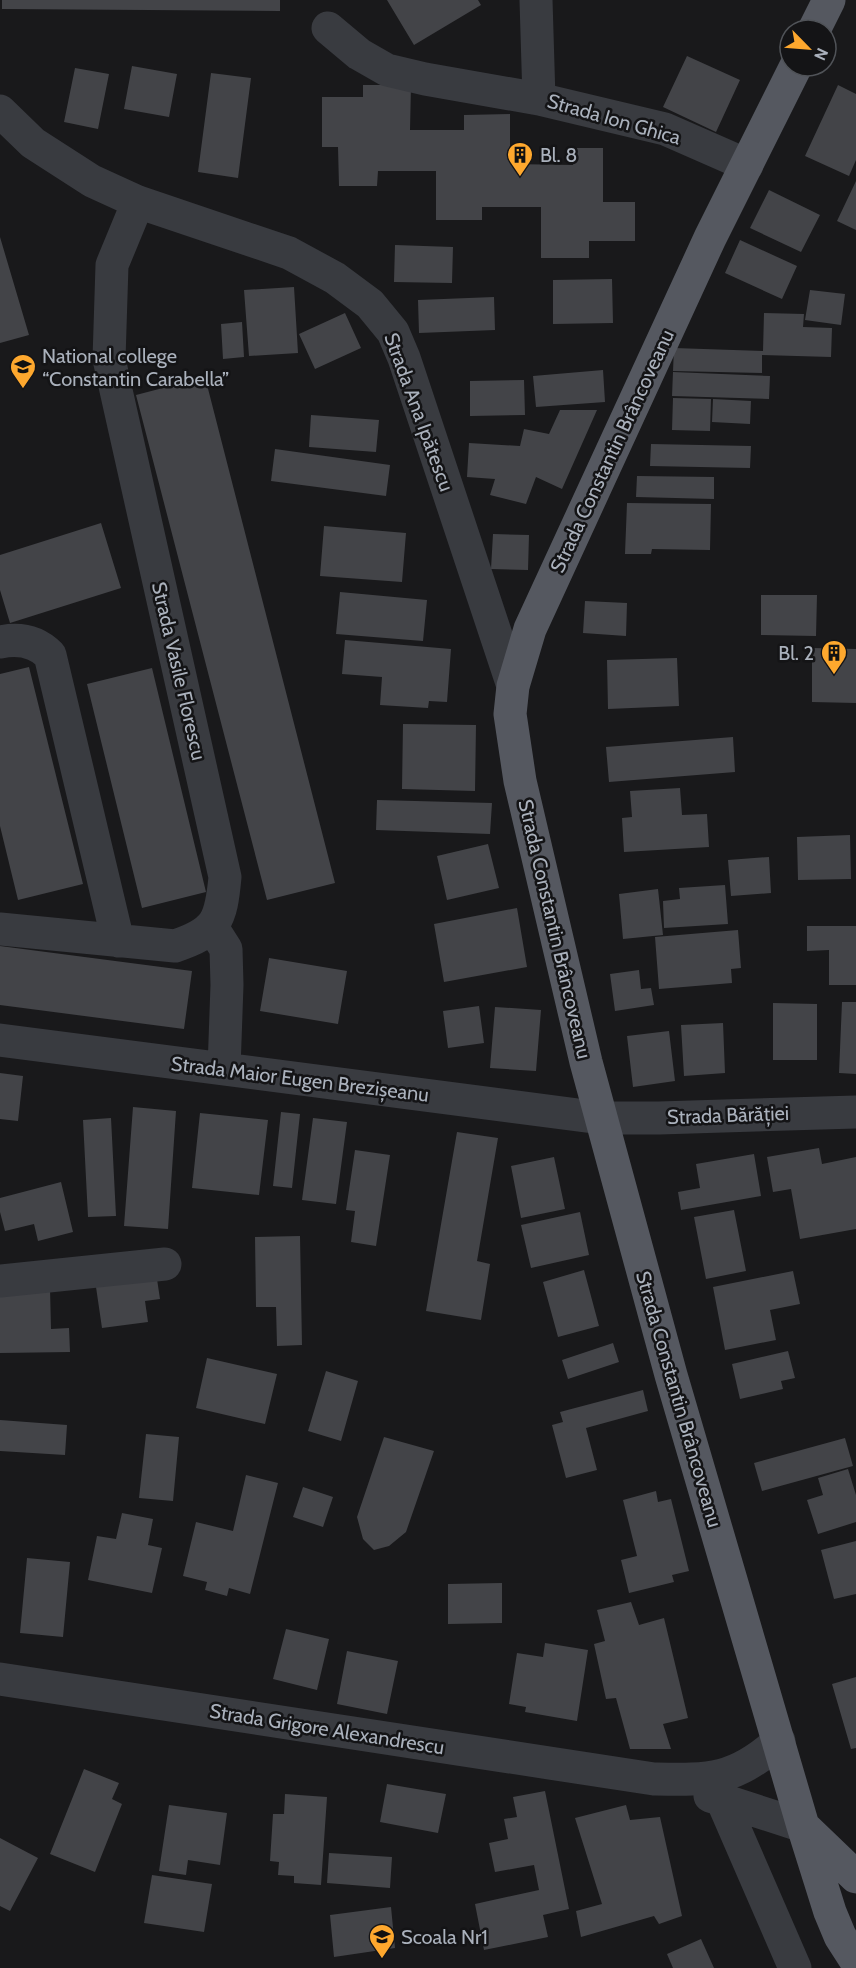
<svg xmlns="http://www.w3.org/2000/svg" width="856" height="1968" font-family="Cabin,sans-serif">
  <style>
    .building { fill: #434448 }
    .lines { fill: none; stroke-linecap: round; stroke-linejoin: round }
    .minor { stroke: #393b40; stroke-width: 33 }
    .major { stroke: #555860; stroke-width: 33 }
    .labels { text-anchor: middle; stroke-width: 5; stroke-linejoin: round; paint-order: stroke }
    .street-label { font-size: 20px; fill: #aab1bc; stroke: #141416 }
    .poi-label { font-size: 20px; fill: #aab1bc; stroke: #141416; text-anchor: start }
  </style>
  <rect width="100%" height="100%" fill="#19191b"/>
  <!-- building -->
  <path class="building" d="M2,0H280V11L2,9Z
    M387,0H478L481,5L414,45Z
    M687,56L740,80L716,132L663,107Z
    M132,66L177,74L169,117L124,109Z
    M75,68L109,74L98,129L64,122Z
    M211,73L251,78L238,178L198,172Z
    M363,85H411L410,130H464V115L510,114V164L573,165V148H603V202H635V241H589V258H541V207H482V220H436V171H378L377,186H339L338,147H322V97H363Z
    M838,85L856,94V160L849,176L805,156Z
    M856,181V230L837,221Z
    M769,190L820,215L801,252L750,228Z
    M0,237L29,335L0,343Z
    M740,240L797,266L782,299L725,273Z
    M395,245L453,247L452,283L394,282Z
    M612,279L613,323L553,324V280Z
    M294,287L298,353L249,356L244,290Z
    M810,290L845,294L841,325L805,320Z
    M494,297L495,330L419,333L418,300Z
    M345,313L361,348L315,369L299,334Z
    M764,313L804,314L803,327L832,328L831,357L762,355V373L673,371L674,348L763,351Z
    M242,322L244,357L223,359L221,324Z
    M603,370L605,402L536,407L533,376Z
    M673,372L770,376L769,399L672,396Z
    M205,377L335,883L267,900L136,395Z
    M524,380L525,415L470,416V381Z
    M673,398L711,399L710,431L672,430Z
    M713,399L751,401L750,424L712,422Z
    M560,410H597L562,489L536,477L526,504L490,495L495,479L467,477L469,443L520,446L524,429L549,434Z
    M311,415L379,420L376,452L309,447Z
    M651,444L751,446L750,468L650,466Z
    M275,449L390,465L386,496L271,481Z
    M637,476L714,477V499L636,497Z
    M627,503L711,504L710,550L652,549L651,554H625Z
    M101,523L121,588L10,623L0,590V555Z
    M324,526L406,533L402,582L320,576Z
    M493,534L529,535L528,570L491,569Z
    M340,592L427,600L423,641L336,634Z
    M761,595H817L816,636L761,635Z
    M585,601L627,603L626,636L583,633Z
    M345,640L451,649L447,702L429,701L428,708L380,705L382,677L342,674Z
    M812,648L856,649V703L812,702Z
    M677,658L679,706L608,709L607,660Z
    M29,667L83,884L18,900L0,826V674Z
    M152,668L206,892L142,908L87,684Z
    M403,724L476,725L475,791L402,789Z
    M733,737L735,772L609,782L606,747Z
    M680,788L682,815L707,814L709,847L624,852L622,818L632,817L630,791Z
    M377,800L492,803L490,834L376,830Z
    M850,835L851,879L798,880L797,837Z
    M488,844L499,888L447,900L437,856Z
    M769,857L771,893L731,896L728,860Z
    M725,885L728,924L664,928L663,901L680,899L679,888Z
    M658,889L663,935L623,939L619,894Z
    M517,908L527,967L444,982L434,924Z
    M807,926H856V985H829V950L807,951Z
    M738,930L741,968L731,969L732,983L659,989L655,937Z
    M0,946L192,971L184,1029L0,1005Z
    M269,958L347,971L338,1024L260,1011Z
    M639,970L641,989L651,988L654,1005L615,1011L610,974Z
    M842,1002H856V1074L839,1073Z
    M773,1003L817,1004V1060H773Z
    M479,1006L484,1043L448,1048L443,1011Z
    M495,1007L541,1010L536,1071L490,1068Z
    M723,1023L725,1073L684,1076L681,1025Z
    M669,1031L675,1081L633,1087L627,1036Z
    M0,1073L23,1076L18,1121L0,1119Z
    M133,1107L176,1111L168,1229L124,1226Z
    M281,1112L300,1114L292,1188L273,1186Z
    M200,1113L268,1120L259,1195L192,1188Z
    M111,1118L116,1216L88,1217L83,1120Z
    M313,1118L347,1122L336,1204L302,1200Z
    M457,1132L498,1138L477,1261L490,1264L481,1320L426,1311Z
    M819,1148L822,1164L856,1157V1229L800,1239L791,1189L773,1192L767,1157Z
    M355,1150L390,1155L376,1246L351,1242L355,1211L346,1210Z
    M754,1154L761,1196L681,1210L678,1192L700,1188L696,1164Z
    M554,1157L565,1209L521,1218L511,1166Z
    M61,1182L73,1232L38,1241L34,1224L5,1231L0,1212V1198Z
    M734,1210L746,1271L706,1279L694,1217Z
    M580,1212L589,1255L531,1268L521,1225Z
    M300,1236L302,1345L277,1346L276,1307H256L255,1237Z
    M584,1270L599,1326L558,1337L543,1282Z
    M793,1271L800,1304L770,1310L776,1340L725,1350L713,1287Z
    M157,1279L160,1299L145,1301L148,1322L102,1328L96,1287Z
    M50,1288L51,1329L69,1328L70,1352L0,1353V1289Z
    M613,1343L619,1362L568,1379L562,1360Z
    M788,1351L795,1378L781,1381L783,1389L740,1399L732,1364Z
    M207,1358L277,1374L265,1424L196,1408Z
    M326,1371L358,1381L341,1441L308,1431Z
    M643,1390L648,1411L586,1428L597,1470L566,1478L552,1425L563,1422L560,1412Z
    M0,1420L67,1425L65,1455L0,1451Z
    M146,1434L179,1437L173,1501L139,1498Z
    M384,1437L434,1451L406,1532L389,1546L374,1550L363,1539L357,1517Z
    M845,1438L853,1466L762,1491L754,1463Z
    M848,1469L856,1495V1522L818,1534L807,1500L823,1495L818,1478Z
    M246,1475L278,1483L250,1594L229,1588L227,1596L205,1590L207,1582L183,1576L196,1522L233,1531Z
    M303,1487L333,1497L323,1527L293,1517Z
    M656,1491L658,1502L671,1499L689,1571L672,1575L674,1582L629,1593L621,1560L637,1556L623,1500Z
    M122,1513L153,1519L148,1545L162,1548L152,1593L88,1580L97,1536L116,1539Z
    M856,1541V1594L834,1599L821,1550Z
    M27,1558L70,1562L63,1637L20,1633Z
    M502,1583V1623L448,1624V1584Z
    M631,1602L639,1625L664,1618L688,1718L663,1724L671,1749H630L616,1698L606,1699L594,1644L605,1641L597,1610Z
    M286,1629L329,1639L317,1690L273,1679Z
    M545,1643L588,1650L577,1721L525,1712L526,1707L509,1704L517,1653L543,1657Z
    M347,1651L398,1661L387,1714L337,1704Z
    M856,1677V1748L851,1749L832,1684Z
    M84,1769L119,1783L112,1799L122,1804L95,1872L50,1854Z
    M387,1784L446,1794L438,1833L380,1822Z
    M545,1791L569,1909L543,1915L548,1937L484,1950L475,1904L539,1890L534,1865L495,1872L489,1843L508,1839L504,1819L517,1817L513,1797Z
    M285,1794L327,1797L321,1885L294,1883V1876L278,1875L279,1862L270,1861L273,1814H284Z
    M169,1805L227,1813L220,1865L188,1860L186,1875L159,1871Z
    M626,1805L630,1820L660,1817L682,1916L659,1924L654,1916L581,1937L576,1911L602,1904L575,1818Z
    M0,1838L38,1858L10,1911L0,1906Z
    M329,1853L392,1857L390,1888L327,1883Z
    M152,1875L212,1884L204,1932L144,1923Z
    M391,1907L395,1948L334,1957L330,1915Z
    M701,1939L714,1968H673L667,1954Z"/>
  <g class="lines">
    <!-- minor -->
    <path class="minor" d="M536,0L539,99L665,129L747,165
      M328,28L359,54L387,70L425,79L539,99
      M0,111L33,143L92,181L138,202L289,253L335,278L370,304L393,332L404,358L513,686
      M0,642C19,638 36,641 50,655L118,941
      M212,927L226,949L227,985L224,1069
      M0,929L175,946C217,932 221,920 225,877L109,359L112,265L138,202
      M0,1040L601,1118H659L856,1112
      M0,1281L165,1264
      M0,1679L654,1779C709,1780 735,1781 779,1741
      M710,1796L803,1826
      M722,1800L795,1968"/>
    <!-- major -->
    <path class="major" d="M814,30L829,0
      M796,66L710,238L530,629L513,686L510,714L520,781L586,1062L671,1375L803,1826L830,1912L840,1936L856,1961
      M805,1828L856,1877"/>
  </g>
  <!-- icons -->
  <defs>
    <symbol id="building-pin" viewBox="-11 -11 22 30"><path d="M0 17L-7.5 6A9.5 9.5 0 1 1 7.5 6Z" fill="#fea82e" stroke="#141416"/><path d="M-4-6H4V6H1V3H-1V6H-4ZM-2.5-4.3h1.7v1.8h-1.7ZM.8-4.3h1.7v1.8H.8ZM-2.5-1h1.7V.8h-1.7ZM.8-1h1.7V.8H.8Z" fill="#111"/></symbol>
    <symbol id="school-pin" viewBox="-11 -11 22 30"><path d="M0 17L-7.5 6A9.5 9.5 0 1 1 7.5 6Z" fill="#fea82e" stroke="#141416"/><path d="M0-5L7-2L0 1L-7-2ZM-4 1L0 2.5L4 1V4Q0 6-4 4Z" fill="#111"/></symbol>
  </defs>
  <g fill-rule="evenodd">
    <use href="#building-pin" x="505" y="140" width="30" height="40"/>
    <use href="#school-pin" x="8" y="352" width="30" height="40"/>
    <use href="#building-pin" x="819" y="638" width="30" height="40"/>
    <use href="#school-pin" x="367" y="1922" width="30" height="40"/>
  </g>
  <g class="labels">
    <!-- street labels -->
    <g class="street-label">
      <text transform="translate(614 119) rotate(16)" y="7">Strada Ion Ghica</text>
      <text transform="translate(419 412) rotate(70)" y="7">Strada Ana Ipătescu</text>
      <text transform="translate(612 451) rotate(-65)" y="7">Strada Constantin Brâncoveanu</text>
      <text transform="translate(179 671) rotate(77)" y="7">Strada Vasile Florescu</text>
      <text transform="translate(555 929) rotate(77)" y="7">Strada Constantin Brâncoveanu</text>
      <text transform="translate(300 1079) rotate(7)" y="7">Strada Maior Eugen Brezișeanu</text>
      <text transform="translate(728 1115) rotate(-2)" y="7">Strada Bărăției</text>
      <text transform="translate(679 1399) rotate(74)" y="7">Strada Constantin Brâncoveanu</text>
      <text transform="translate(327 1729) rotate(9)" y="7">Strada Grigore Alexandrescu</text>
    </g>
    <!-- poi labels -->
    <g class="poi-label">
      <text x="540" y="162">Bl. 8</text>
      <text x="42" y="363">National college<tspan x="42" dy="23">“Constantin Carabella”</tspan></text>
      <text x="814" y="660" text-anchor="end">Bl. 2</text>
      <text x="401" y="1944">Scoala Nr1</text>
    </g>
  </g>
  <!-- north arrow -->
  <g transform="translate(808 48) rotate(115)"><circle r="28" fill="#141416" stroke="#505358" stroke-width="1.5"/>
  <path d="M0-4.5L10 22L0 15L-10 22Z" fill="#fea82e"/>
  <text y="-9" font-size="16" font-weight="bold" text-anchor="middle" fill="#aab1bc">N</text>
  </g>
</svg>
